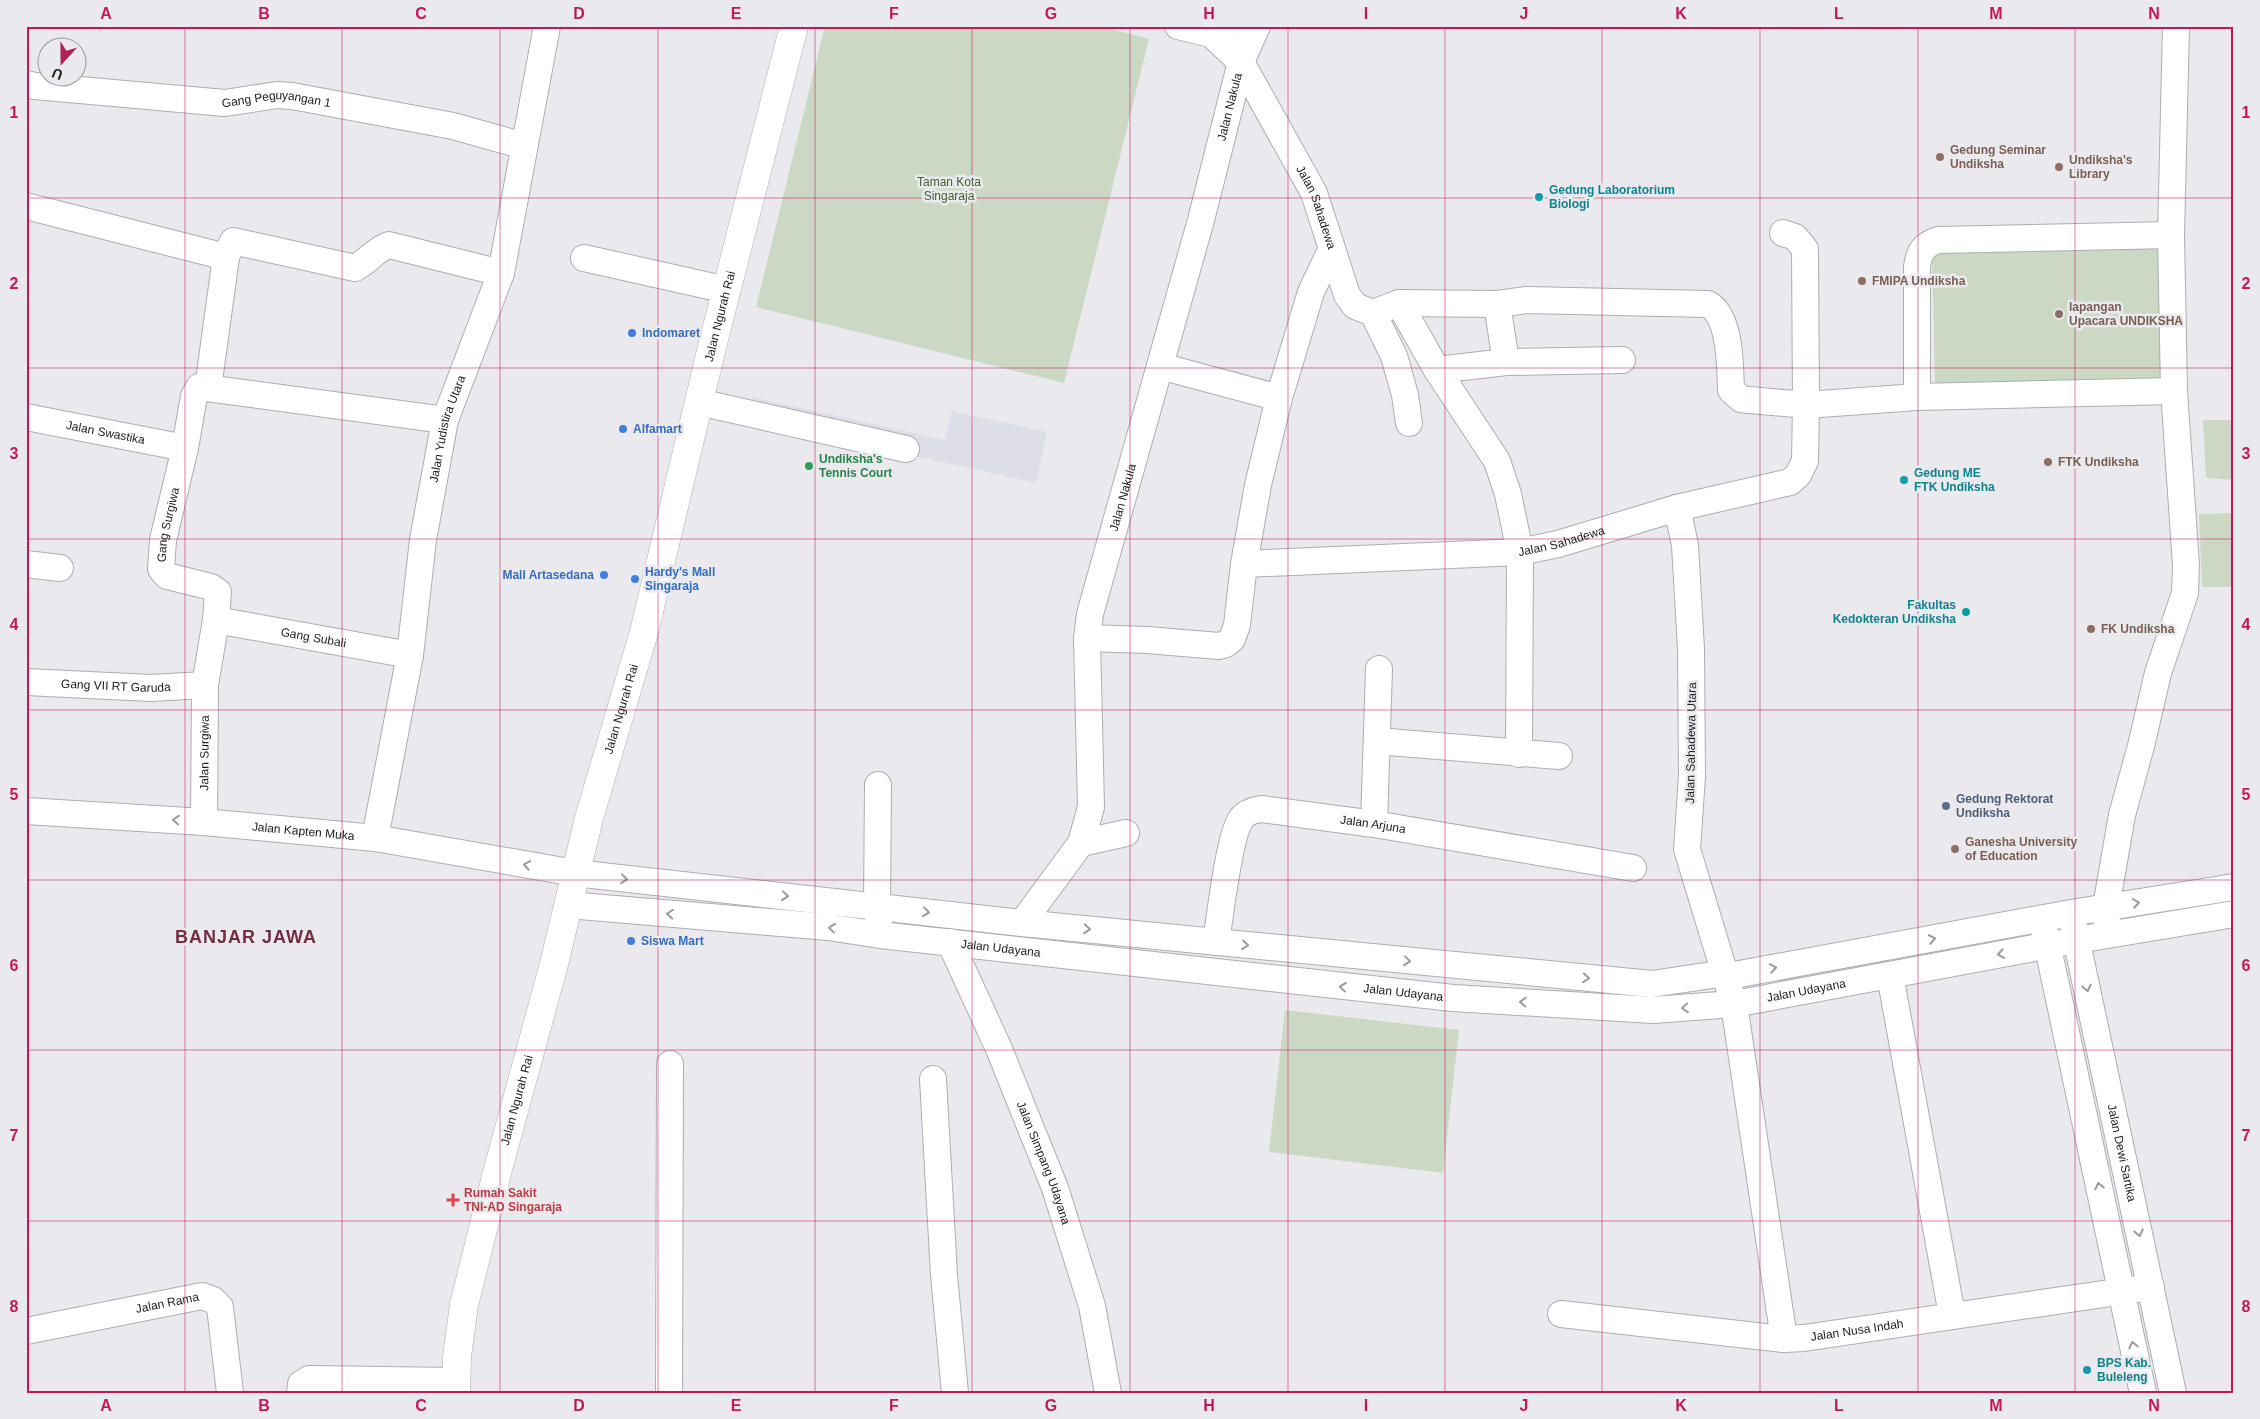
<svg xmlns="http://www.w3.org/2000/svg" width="2260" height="1419" font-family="Helvetica,sans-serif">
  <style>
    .built { fill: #dedee9 }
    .green { fill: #cbd9c4 }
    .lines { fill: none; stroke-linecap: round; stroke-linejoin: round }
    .minor-casing { stroke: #adadb1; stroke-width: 28 }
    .highway-casing { stroke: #adadb1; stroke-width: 29 }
    .minor { stroke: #fff; stroke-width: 26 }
    .highway { stroke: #fff; stroke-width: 28 }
    .oneway { stroke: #9b9b9c }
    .grid { fill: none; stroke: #c2185b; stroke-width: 1; stroke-opacity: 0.55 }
    .education-dot { fill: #8d6e63; stroke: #eaeaee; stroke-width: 2 }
    .culture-dot { fill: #0f9aa8; stroke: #eaeaee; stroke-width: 2 }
    .shop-dot { fill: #3f7fe0; stroke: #eaeaee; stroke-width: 2 }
    .leisure-dot { fill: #2e9e5b; stroke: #eaeaee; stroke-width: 2 }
    .service-dot { fill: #5c6f8a; stroke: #eaeaee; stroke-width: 2 }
    .health-dot { fill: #e0444e; stroke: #eaeaee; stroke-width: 2 }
    .labels { text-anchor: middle; stroke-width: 5; stroke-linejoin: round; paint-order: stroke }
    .street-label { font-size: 12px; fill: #212122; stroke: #eaeaee }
    .education-label { font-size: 12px; font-weight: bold; fill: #785e54; stroke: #eaeaee; text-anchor: start }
    .park-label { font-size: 12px; fill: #415e32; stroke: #eaeaee }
    .culture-label { font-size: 12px; font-weight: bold; fill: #0d838f; stroke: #eaeaee; text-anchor: start }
    .shop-label { font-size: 12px; font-weight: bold; fill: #366cbe; stroke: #eaeaee; text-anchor: start }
    .leisure-label { font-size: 12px; font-weight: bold; fill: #27864d; stroke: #eaeaee; text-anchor: start }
    .service-label { font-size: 12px; font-weight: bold; fill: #4e5e75; stroke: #eaeaee; text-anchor: start }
    .health-label { font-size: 12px; font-weight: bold; fill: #be3a42; stroke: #eaeaee; text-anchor: start }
    .district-label { font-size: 18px; font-weight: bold; letter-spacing: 1px; fill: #732d40; stroke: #eaeaee }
    .neatline { fill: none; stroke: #c2185b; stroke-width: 2 }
    .grid-label { font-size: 16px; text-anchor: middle; font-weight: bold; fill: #c2185b }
  </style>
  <rect width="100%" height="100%" fill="#eaeaee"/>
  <!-- built -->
  <path class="built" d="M752,397L945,440L952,411L1047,432L1036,483L748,419Z"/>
  <!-- green -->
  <path class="green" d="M825,26H1100L1149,39L1064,383L756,307Z
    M2161,246L2164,381L1935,385L1932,250Z
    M2203,420H2234V480L2206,478Z
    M2234,513V587H2202L2199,514Z
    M1285,1010L1459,1030L1443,1173L1269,1152Z"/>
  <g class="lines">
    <defs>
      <g id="minor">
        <path id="s1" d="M1178,26L1211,34L1241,62L1314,193L1347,295L1355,306L1373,313L1399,303L1497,304L1527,300L1708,304C1731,317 1730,366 1731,390L1741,399L1749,400L1806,405L1917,397L2174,391"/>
        <path d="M1211,34L1236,26"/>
        <path id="s2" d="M26,84L35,86L225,103L277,95L292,96L453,126L524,146"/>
        <path d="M26,206L226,257"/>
        <path d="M584,258L727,290"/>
        <path d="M1399,303L1437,370L1497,461L1508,494L1520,552L1519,754"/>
        <path d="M1497,304L1506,362"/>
        <path d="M1373,313L1394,356L1405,395L1409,423"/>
        <path d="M1160,366L1279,398"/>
        <path d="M1437,370L1506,362L1622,360"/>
        <path d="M208,388L226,257L233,241L355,268C369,261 374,250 389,245L501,273"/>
        <path d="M1917,397V267C1919,252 1923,245 1938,240L2171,235"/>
        <path d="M699,402L906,449"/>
        <path id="s3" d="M26,417L185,448"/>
        <path d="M1677,508L1685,545L1691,649L1692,776L1687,849L1734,1004L1784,1339"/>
        <path d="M26,564L60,568"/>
        <path id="s4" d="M1244,564L1520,552L1558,544L1677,508L1790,482L1798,475L1805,461L1806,405L1805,249L1795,237L1783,233"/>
        <path id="s5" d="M216,620L410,655"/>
        <path d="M1087,638L1147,640L1219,646L1226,644L1232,639L1237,625L1244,564L1258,485L1279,398L1311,292L1332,248"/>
        <path id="s6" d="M26,682L151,688L205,685"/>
        <path d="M1377,741L1559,756"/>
        <path d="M878,785L877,906L879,924"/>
        <path id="s7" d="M26,811L204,822L375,838L575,873L1022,923L1652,984L1725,973L1734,975L2071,913L2234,887"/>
        <path id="s8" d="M204,822L205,685L216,620L218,592L211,587L167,576L161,569L163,540L185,448L194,396L199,387L445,420"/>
        <path d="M1374,824L1379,669"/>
        <path id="s9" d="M375,838L410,655L423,540L445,420L501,273L547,26"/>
        <path d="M1081,843L1126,833"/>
        <path id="s10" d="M568,905L828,927L880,935L1453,998L1653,1010L1734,1004L2077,940L2234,914"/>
        <path id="s11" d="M1022,923L1081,843L1091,807L1087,638L1090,614L1201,220L1241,62L1257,26"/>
        <path id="s12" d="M2073,924L2173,1393"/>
        <path d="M2107,924L2106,907L2122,815L2141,746L2158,673L2185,593L2186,565L2174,391L2171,235L2176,26"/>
        <path d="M2044,929L2143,1393"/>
        <path id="s13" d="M950,942L999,1049L1055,1188L1092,1306L1108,1393"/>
        <path id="s14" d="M1216,942C1220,917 1229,836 1241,819C1246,812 1254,810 1261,809L1374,824L1633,868"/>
        <path d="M1890,975L1952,1315"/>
        <path d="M933,1079L944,1275L955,1393"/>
        <path id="s15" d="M1561,1314L1784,1339L1804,1338L2151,1287"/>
        <path id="s16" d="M26,1331L202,1296L213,1300L220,1307L230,1393"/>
        <path d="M300,1393L301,1384L309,1379L456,1381"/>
        <path d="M669,1393L670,1064"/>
      </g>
      <g id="highway">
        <path id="s17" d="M456,1393L457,1357L464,1305L498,1169L554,964L589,818L644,632L713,343L794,26"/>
      </g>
    </defs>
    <!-- minor casing -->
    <use href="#minor" class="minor-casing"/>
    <!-- highway casing -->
    <use href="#highway" class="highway-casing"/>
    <!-- minor -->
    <use href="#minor" class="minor"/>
    <!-- highway -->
    <use href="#highway" class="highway"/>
  </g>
  <!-- one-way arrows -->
  <defs><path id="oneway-chevron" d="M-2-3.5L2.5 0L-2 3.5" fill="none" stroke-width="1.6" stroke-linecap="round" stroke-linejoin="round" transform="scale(1.25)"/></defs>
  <g class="oneway">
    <use href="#oneway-chevron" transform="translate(176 820) rotate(-176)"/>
    <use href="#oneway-chevron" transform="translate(527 865) rotate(-170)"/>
    <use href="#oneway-chevron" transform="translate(624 879) rotate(6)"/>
    <use href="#oneway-chevron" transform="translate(785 896) rotate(6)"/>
    <use href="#oneway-chevron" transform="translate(2136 903) rotate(-9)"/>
    <use href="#oneway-chevron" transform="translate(926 912) rotate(7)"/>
    <use href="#oneway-chevron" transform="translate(670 914) rotate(-175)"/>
    <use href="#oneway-chevron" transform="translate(832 928) rotate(-173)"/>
    <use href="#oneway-chevron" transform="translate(1087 929) rotate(5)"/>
    <use href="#oneway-chevron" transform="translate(1932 939) rotate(-10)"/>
    <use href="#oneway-chevron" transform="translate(1245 945) rotate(6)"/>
    <use href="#oneway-chevron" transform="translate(2001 954) rotate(170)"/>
    <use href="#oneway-chevron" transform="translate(1407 961) rotate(6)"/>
    <use href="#oneway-chevron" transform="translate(1773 968) rotate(-10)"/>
    <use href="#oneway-chevron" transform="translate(1586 978) rotate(5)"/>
    <use href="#oneway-chevron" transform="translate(1343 987) rotate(-174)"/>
    <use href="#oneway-chevron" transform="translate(2087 988) rotate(78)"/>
    <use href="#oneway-chevron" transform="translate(1523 1002) rotate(-177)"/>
    <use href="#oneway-chevron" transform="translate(1685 1008) rotate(176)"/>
    <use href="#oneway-chevron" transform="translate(2099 1186) rotate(-102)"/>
    <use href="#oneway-chevron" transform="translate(2139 1233) rotate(78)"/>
    <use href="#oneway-chevron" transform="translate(2133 1345) rotate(-102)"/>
  </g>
  <!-- grid -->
  <path class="grid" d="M185,26V1393M342,26V1393M500,26V1393M658,26V1393M815,26V1393M972,26V1393M1130,26V1393M1288,26V1393M1445,26V1393M1602,26V1393M1760,26V1393M1918,26V1393M2075,26V1393M26,198H2234M26,368H2234M26,539H2234M26,710H2234M26,880H2234M26,1050H2234M26,1221H2234"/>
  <!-- markers -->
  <g class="education-dot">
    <circle cx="1940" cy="157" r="5"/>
    <circle cx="2059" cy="167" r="5"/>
    <circle cx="1862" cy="281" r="5"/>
    <circle cx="2059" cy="314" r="5"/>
    <circle cx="2048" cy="462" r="5"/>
    <circle cx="2091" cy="629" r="5"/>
    <circle cx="1955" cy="849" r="5"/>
  </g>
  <g class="culture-dot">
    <circle cx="1539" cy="197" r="5"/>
    <circle cx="1904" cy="480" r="5"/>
    <circle cx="1966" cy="612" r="5"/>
    <circle cx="2087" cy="1370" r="5"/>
  </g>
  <g class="shop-dot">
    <circle cx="632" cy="333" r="5"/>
    <circle cx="623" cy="429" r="5"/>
    <circle cx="604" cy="575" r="5"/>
    <circle cx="635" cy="579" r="5"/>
    <circle cx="631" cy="941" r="5"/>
  </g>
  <circle class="leisure-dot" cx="809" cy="466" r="5"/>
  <circle class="service-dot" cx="1946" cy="806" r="5"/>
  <path class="health-dot" d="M450.5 1192.5h5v5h5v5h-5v5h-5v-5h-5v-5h5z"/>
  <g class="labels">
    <!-- street labels -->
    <g class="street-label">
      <text dy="4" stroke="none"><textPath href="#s2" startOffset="252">Gang Peguyangan 1</textPath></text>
      <text dy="4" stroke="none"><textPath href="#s11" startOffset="856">Jalan Nakula</textPath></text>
      <text dy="4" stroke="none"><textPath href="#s1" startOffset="239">Jalan Sahadewa</textPath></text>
      <text dy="4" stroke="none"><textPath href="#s17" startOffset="1110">Jalan Ngurah Rai</textPath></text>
      <text dy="4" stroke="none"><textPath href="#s9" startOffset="416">Jalan Yudistira Utara</textPath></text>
      <text dy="4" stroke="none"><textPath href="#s3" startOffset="81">Jalan Swastika</textPath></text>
      <text dy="4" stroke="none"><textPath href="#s11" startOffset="451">Jalan Nakula</textPath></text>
      <text dy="4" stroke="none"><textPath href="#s8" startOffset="339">Gang Surgiwa</textPath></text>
      <text dy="4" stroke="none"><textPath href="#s4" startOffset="319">Jalan Sahadewa</textPath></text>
      <text dy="4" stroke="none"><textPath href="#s5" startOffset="99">Gang Subali</textPath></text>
      <text dy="4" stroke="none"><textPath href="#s6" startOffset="90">Gang VII RT Garuda</textPath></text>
      <text dy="4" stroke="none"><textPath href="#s17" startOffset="705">Jalan Ngurah Rai</textPath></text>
      <text transform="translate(1691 743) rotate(-89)" y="4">Jalan Sahadewa Utara</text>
      <text dy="4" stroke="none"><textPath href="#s8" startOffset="69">Jalan Surgiwa</textPath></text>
      <text dy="4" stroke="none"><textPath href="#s14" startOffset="262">Jalan Arjuna</textPath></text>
      <text dy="4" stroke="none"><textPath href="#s7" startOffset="278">Jalan Kapten Muka</textPath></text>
      <text dy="4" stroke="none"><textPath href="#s10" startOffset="435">Jalan Udayana</textPath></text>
      <text dy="4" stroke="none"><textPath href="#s10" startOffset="1245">Jalan Udayana</textPath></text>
      <text dy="4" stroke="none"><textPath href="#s10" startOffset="840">Jalan Udayana</textPath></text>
      <text dy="4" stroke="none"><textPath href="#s17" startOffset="300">Jalan Ngurah Rai</textPath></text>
      <text dy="4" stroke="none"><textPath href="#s12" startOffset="234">Jalan Dewi Sartika</textPath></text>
      <text dy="4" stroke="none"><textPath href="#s13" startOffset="240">Jalan Simpang Udayana</textPath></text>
      <text dy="4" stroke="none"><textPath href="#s16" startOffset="144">Jalan Rama</textPath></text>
      <text dy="4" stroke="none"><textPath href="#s15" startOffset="298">Jalan Nusa Indah</textPath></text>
    </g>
    <!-- education labels -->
    <g class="education-label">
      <text x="1950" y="154">Gedung Seminar<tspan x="1950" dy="14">Undiksha</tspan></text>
      <text x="2069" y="164">Undiksha's<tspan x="2069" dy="14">Library</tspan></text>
      <text x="1872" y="285">FMIPA Undiksha</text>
      <text x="2069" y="311">lapangan<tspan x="2069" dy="14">Upacara UNDIKSHA</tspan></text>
      <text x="2058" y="466">FTK Undiksha</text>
      <text x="2101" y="633">FK Undiksha</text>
      <text x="1965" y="846">Ganesha University<tspan x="1965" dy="14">of Education</tspan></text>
    </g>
    <!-- park labels -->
    <g class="park-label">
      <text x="949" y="186">Taman Kota<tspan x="949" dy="14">Singaraja</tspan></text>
    </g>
    <!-- culture labels -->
    <g class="culture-label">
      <text x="1549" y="194">Gedung Laboratorium<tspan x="1549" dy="14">Biologi</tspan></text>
      <text x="1914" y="477">Gedung ME<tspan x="1914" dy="14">FTK Undiksha</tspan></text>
      <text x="1956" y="609" text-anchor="end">Fakultas<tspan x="1956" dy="14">Kedokteran Undiksha</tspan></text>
      <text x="2097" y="1367">BPS Kab.<tspan x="2097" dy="14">Buleleng</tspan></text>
    </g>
    <!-- shop labels -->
    <g class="shop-label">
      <text x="642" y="337">Indomaret</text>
      <text x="633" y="433">Alfamart</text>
      <text x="645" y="576">Hardy's Mall<tspan x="645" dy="14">Singaraja</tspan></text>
      <text x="594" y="579" text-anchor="end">Mall Artasedana</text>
      <text x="641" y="945">Siswa Mart</text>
    </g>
    <!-- leisure labels -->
    <g class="leisure-label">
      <text x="819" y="463">Undiksha's<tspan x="819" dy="14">Tennis Court</tspan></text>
    </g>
    <!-- service labels -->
    <g class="service-label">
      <text x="1956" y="803">Gedung Rektorat<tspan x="1956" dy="14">Undiksha</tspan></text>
    </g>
    <!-- health labels -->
    <g class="health-label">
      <text x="464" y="1197">Rumah Sakit<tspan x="464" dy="14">TNI-AD Singaraja</tspan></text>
    </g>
    <!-- district labels -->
    <g class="district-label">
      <text x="246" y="943">BANJAR JAWA</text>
    </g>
  </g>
  <!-- border -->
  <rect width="2260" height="1419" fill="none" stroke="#eaeaee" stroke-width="55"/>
  <!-- north arrow -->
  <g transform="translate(62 62) rotate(201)"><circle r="24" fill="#eaeaee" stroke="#9a9a9c"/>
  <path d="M0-4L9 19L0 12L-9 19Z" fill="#b12254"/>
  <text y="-8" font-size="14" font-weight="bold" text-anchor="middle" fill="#212122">U</text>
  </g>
  <rect x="28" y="28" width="2204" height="1364" class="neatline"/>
  <g class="grid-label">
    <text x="106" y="19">A</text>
    <text x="264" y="19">B</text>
    <text x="421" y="19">C</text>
    <text x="579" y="19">D</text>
    <text x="736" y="19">E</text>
    <text x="894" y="19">F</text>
    <text x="1051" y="19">G</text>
    <text x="1209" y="19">H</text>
    <text x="1366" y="19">I</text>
    <text x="1524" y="19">J</text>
    <text x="1681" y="19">K</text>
    <text x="1839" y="19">L</text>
    <text x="1996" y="19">M</text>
    <text x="2154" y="19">N</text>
    <text x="14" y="118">1</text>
    <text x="2246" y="118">1</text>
    <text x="14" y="289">2</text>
    <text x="2246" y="289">2</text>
    <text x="14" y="459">3</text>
    <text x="2246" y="459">3</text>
    <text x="14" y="630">4</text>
    <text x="2246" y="630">4</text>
    <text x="14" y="800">5</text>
    <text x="2246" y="800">5</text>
    <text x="14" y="971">6</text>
    <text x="2246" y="971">6</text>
    <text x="14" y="1141">7</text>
    <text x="2246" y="1141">7</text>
    <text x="14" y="1312">8</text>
    <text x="2246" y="1312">8</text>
    <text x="106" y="1411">A</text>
    <text x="264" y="1411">B</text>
    <text x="421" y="1411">C</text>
    <text x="579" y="1411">D</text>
    <text x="736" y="1411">E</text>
    <text x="894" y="1411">F</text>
    <text x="1051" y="1411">G</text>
    <text x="1209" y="1411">H</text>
    <text x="1366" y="1411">I</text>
    <text x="1524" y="1411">J</text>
    <text x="1681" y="1411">K</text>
    <text x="1839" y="1411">L</text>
    <text x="1996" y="1411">M</text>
    <text x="2154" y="1411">N</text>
  </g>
</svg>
